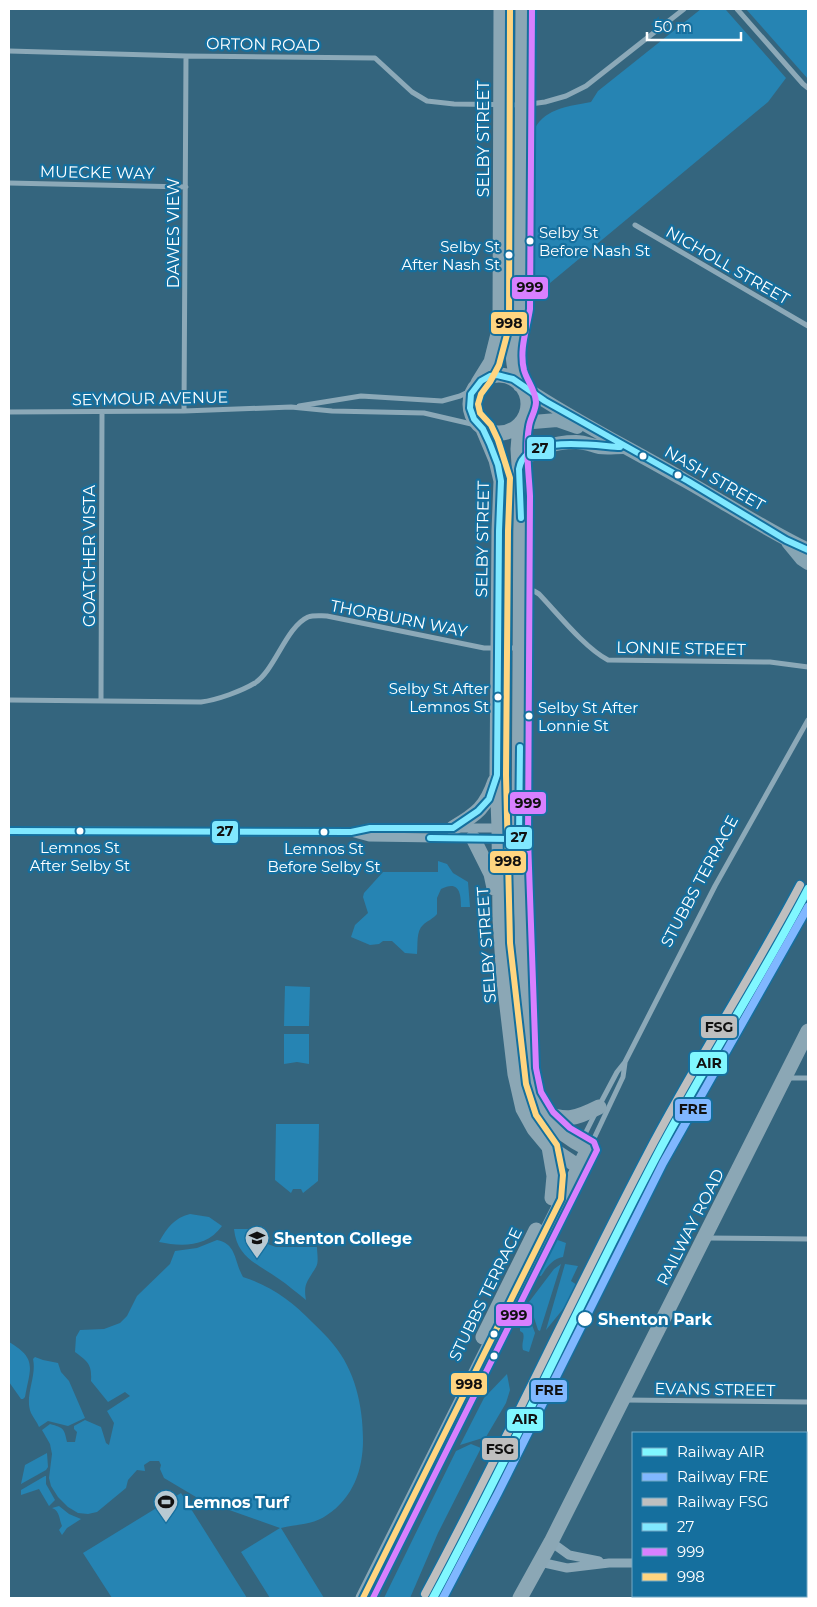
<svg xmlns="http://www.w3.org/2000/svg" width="817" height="1607" font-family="Montserrat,sans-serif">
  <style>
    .green { fill: #2684b3 }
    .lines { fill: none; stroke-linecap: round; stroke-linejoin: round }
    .minor { stroke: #8ca9b8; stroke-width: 5 }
    .tertiary { stroke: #8ca9b8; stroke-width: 9 }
    .secondary { stroke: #86a5b4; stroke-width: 14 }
    .primary { stroke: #8ba7b5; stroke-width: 15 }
    .bus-1-casing { stroke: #156f9e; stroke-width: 10 }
    .bus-2-casing { stroke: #156f9e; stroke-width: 10 }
    .bus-3-casing { stroke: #156f9e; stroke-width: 10 }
    .bus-1 { stroke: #80e8ff; stroke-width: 6 }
    .bus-2 { stroke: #d880ff; stroke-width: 6 }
    .bus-3 { stroke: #ffd580; stroke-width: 6 }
    .rail-1-casing { stroke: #156f9e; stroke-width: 11 }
    .rail-2-casing { stroke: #156f9e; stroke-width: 11 }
    .rail-3-casing { stroke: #156f9e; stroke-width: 11 }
    .rail-1 { stroke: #80f7ff; stroke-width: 8 }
    .rail-2 { stroke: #80b7ff; stroke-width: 8 }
    .rail-3 { stroke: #bfbfbf; stroke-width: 8 }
    .bus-dot { fill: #fff; stroke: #156f9e; stroke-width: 2 }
    .labels { text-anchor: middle; stroke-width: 4.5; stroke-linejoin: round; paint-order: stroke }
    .bus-label { font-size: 15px; fill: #fff; stroke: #156f9e; text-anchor: start }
    .street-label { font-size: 16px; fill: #fff; stroke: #156f9e }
    .poi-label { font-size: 16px; font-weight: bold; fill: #fff; stroke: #156f9e; text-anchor: start }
    .stop-label { font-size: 16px; font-weight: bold; fill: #fff; stroke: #156f9e; text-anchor: start }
    .line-badge { stroke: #156f9e; stroke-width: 2 }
    .pale-badge-label { font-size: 14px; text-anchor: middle; font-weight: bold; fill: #111 }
  </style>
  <rect width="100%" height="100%" fill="#34657e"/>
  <!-- green -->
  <path class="green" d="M701,9H722L726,10L786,78L768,102L544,288L534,283L535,128C546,108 570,106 591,102L598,91Z
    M746,9H808V79Z
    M438,861L447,864L453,873L468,882L470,907H461C461,893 459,880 441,889L437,898V914C433,919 427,921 423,925C416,931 418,944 417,954L405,953L392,941H383L379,944L370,945L351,937L355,925L368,913L363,897L364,893L383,872H438Z
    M285,986L310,987L309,1026H284Z
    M284,1034H309V1064L297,1062L284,1064Z
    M276,1124H319L318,1181L303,1193L301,1189H293L291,1193L275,1180Z
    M190,1214L209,1217L222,1226C207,1247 182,1247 159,1242C167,1228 174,1218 190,1214Z
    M234,1229H255L262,1242L276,1247H317C317,1253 319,1262 316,1267C308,1281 303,1283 306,1300C297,1293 288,1285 279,1279C258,1264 237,1258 234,1229Z
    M555,1239L566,1243L563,1257C552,1259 547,1267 541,1276L536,1275Z
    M217,1240C237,1244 234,1261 243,1277C271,1286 292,1301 312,1322C319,1329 327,1336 333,1344C355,1370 363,1406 363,1440C363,1470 353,1498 327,1515C313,1525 297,1524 281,1528L324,1598H270L241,1552L280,1528L201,1500L164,1478L160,1469L161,1465L159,1461H150L144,1465L145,1471L137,1470L128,1480L126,1488L97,1512L88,1514L78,1513L68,1507L58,1497L51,1486L49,1478L52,1454L50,1444L42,1430L50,1424C64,1428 64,1428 67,1442H75L77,1432L74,1429V1426L85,1420L101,1427L106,1443L109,1445L114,1423L107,1411L130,1396L125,1392L108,1402L91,1381C92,1364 88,1362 75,1352L76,1337L80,1330L104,1329L120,1323L127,1316L137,1296L170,1264L175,1251L197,1248Z
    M561,1264L540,1331L538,1330L529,1302L554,1269Z
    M565,1264L578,1266L571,1281L577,1285L572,1298L546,1330Z
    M531,1322L535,1333L529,1352L523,1350C521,1343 525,1339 523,1333L520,1331V1327Z
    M9,1342C38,1359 30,1368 25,1397L23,1399H21L9,1382Z
    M35,1357L43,1360L58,1363L61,1372L69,1381L85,1418L68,1426L48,1421L39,1427C37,1422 33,1417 31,1413C24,1396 37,1377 33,1359Z
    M507,1374L510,1390L506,1403L486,1437L460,1445L484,1398Z
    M471,1444L481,1448L438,1533L410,1598H384L456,1451Z
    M47,1453L48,1467L46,1470L21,1484L25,1465Z
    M45,1476H46V1484L55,1500L49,1506L39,1489L21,1495V1490Z
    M181,1493L247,1598H112L83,1553Z
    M59,1506L69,1514L81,1519L67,1528L62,1535L59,1530L62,1526C59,1519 60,1511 52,1508Z"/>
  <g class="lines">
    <!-- minor -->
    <path class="minor" d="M737,9L803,84L808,88
      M9,51L186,56L375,58L412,92L427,101L454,104L523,105L545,102L566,96L586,86L684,9
      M9,183L186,187
      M635,225L808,326
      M299,406L361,396L442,401L460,396L474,389
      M184,411L186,56
      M9,412L184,411L291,407L332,411L424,413L480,426
      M521,590L534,591L539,594C558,614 585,648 608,660L770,662L808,667
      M9,700L201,702C217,700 242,691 255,683C275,670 286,627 308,617C314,615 320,616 327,616L484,648H519
      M101,701L102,412
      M788,1078H808
      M599,1106L617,1072L625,1062L715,886L808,720
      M580,1144L595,1114
      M589,1149L623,1077L625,1063
      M707,1238L808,1239
      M625,1400L808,1402
      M672,1598V1596"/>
    <!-- tertiary -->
    <path class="tertiary" d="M9,831L351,832L369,837L519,839
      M353,832L370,828H519
      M551,1542L569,1555L599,1561
      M540,1562L567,1568L609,1563H633
      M806,1565H808"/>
    <!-- secondary -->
    <path class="secondary" d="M522,386C574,421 631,449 686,481C727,504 766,530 808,550
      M521,423L557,420L577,427
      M520,466C530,448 556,442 576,442C584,442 591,445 599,447C607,448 615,447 623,447
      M788,542L802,559L808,563"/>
    <!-- primary -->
    <path class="primary" d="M470 404a29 29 0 1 1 58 0a29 29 0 1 1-58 0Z
      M478,383L491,362L500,326L501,9
      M520,385C513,368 511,351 515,333C517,325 520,318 521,309L523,9
      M483,429L496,460L501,481L499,531L497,775L499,828L500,919L504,981L515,1074L523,1109L534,1129L549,1147L579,1167
      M453,828C477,814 486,807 495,781
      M473,838L491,874L494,888
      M542,1113C568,1121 575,1119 599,1107
      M549,1147L554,1176L552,1198
      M483,1337L536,1230
      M363,1598L588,1149C558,1134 533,1111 527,1077L519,839L521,496L518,449L520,424
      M520,1598L551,1542L808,1031"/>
    <defs>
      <path id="bus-1" d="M521,518L519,469C525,433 596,446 620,447
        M9,831L351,832L370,828H453L478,811L489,799L497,775L499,531L501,481L498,465L490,444L483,429L474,419L470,408L471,394L481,381L490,376L497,375L513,379L545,401L688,481L786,540L808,550
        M430,838L519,839L520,747"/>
      <path id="bus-2" d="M373,1598L597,1150L594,1142L570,1128L553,1112L541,1092L536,1068L528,839L530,496C529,474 525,449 529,427C530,418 536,411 536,402C535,389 527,381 524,370C519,349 527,329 530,309L532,9"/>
      <path id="bus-3" d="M363,1598L561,1199L563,1175L557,1145L536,1115L526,1084L510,943L506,775L508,531L510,478L498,440L491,425L480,413L478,404L481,394L490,382L499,365L509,327L510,9"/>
    </defs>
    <!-- bus-1 casing -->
    <use href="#bus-1" class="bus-1-casing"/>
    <!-- bus-2 casing -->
    <use href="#bus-2" class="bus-2-casing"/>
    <!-- bus-3 casing -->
    <use href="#bus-3" class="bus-3-casing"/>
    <!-- bus-1 -->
    <use href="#bus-1" class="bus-1"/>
    <!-- bus-2 -->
    <use href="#bus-2" class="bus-2"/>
    <!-- bus-3 -->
    <use href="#bus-3" class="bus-3"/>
    <defs>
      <path id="rail-1" d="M433,1598C511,1454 579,1304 655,1159C703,1067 760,981 808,889"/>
      <path id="rail-2" d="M443,1598L498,1493L663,1163L808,907"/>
      <path id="rail-3" d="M425,1594C503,1449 571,1300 647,1155C695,1063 752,976 800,885"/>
    </defs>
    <!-- rail-1 casing -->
    <use href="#rail-1" class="rail-1-casing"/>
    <!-- rail-2 casing -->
    <use href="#rail-2" class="rail-2-casing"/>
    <!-- rail-3 casing -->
    <use href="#rail-3" class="rail-3-casing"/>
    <!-- rail-1 -->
    <use href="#rail-1" class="rail-1"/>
    <!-- rail-2 -->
    <use href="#rail-2" class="rail-2"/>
    <!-- rail-3 -->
    <use href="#rail-3" class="rail-3"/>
  </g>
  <!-- icons -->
  <defs>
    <symbol id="school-pin" viewBox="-11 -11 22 30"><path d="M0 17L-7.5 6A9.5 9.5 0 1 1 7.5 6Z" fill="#b8c9d2" stroke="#156f9e"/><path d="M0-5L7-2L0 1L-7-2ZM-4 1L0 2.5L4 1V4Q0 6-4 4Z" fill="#111"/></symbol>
    <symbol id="stadium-pin" viewBox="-11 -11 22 30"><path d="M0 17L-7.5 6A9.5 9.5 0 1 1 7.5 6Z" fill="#b8c9d2" stroke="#156f9e"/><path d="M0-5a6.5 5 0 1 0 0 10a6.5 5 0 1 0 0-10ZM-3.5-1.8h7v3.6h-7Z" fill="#111"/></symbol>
  </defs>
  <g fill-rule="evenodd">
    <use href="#school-pin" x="243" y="1224" width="28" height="38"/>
    <use href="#stadium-pin" x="152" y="1488" width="28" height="38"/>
  </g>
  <!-- markers -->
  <g class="bus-dot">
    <circle cx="530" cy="241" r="4.5"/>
    <circle cx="509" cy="255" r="4.5"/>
    <circle cx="643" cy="456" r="4.5"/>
    <circle cx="678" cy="475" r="4.5"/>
    <circle cx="498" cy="697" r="4.5"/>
    <circle cx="529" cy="716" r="4.5"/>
    <circle cx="80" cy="831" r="4.5"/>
    <circle cx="324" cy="832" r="4.5"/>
    <circle cx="585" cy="1319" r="8"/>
    <circle cx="494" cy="1334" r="4.5"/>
    <circle cx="494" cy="1356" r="4.5"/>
  </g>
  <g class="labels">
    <!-- bus labels -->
    <g class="bus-label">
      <text x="539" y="238">Selby St<tspan x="539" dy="18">Before Nash St</tspan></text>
      <text x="500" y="252" text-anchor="end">Selby St<tspan x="500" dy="18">After Nash St</tspan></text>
      <text x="489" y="694" text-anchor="end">Selby St After<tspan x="489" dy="18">Lemnos St</tspan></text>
      <text x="538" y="713">Selby St After<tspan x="538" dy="18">Lonnie St</tspan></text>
      <text x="80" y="853" text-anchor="middle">Lemnos St<tspan x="80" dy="18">After Selby St</tspan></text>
      <text x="324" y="854" text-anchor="middle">Lemnos St<tspan x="324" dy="18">Before Selby St</tspan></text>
    </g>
    <!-- street labels -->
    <g class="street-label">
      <text transform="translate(263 44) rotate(1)" y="6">ORTON ROAD</text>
      <text transform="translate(483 139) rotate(-90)" y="6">SELBY STREET</text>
      <text transform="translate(97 172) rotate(1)" y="6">MUECKE WAY</text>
      <text transform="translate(173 233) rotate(-90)" y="6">DAWES VIEW</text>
      <text transform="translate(728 265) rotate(30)" y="6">NICHOLL STREET</text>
      <text transform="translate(150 398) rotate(-1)" y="6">SEYMOUR AVENUE</text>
      <text transform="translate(715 478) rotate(30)" y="6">NASH STREET</text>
      <text transform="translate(482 539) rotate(-89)" y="6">SELBY STREET</text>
      <text transform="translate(89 556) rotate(-90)" y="6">GOATCHER VISTA</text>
      <text transform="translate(399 618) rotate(11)" y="6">THORBURN WAY</text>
      <text transform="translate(681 648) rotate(1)" y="6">LONNIE STREET</text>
      <text transform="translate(699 881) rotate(-62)" y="6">STUBBS TERRACE</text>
      <text transform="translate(486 945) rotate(-94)" y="6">SELBY STREET</text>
      <text transform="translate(690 1227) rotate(-63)" y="6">RAILWAY ROAD</text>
      <text transform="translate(485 1294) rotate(-64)" y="6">STUBBS TERRACE</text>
      <text transform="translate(715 1389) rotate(1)" y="6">EVANS STREET</text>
    </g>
    <!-- poi labels -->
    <g class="poi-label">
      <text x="274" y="1244">Shenton College</text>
      <text x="184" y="1508">Lemnos Turf</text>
    </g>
    <!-- stop labels -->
    <g class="stop-label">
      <text x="598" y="1325">Shenton Park</text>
    </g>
  </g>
  <g class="line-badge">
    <rect x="511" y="276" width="38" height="24" rx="5" fill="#d880ff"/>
    <rect x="490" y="311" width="38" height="24" rx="5" fill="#ffd580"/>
    <rect x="526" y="436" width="29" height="24" rx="5" fill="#80e8ff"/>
    <rect x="509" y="791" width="38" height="24" rx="5" fill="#d880ff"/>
    <rect x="211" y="820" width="28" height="24" rx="5" fill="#80e8ff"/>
    <rect x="505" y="826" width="28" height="24" rx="5" fill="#80e8ff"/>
    <rect x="489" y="850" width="38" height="24" rx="5" fill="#ffd580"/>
    <rect x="700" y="1015" width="38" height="24" rx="5" fill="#bfbfbf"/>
    <rect x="689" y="1051" width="39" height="24" rx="5" fill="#80f7ff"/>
    <rect x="674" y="1098" width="38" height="24" rx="5" fill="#80b7ff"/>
    <rect x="495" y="1303" width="38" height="24" rx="5" fill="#d880ff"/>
    <rect x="450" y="1372" width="38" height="24" rx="5" fill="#ffd580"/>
    <rect x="530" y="1379" width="38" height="24" rx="5" fill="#80b7ff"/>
    <rect x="506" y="1408" width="38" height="24" rx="5" fill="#80f7ff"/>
    <rect x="481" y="1437" width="38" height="24" rx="5" fill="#bfbfbf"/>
  </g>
  <g class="pale-badge-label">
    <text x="530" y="292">999</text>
    <text x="509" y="328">998</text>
    <text x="540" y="453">27</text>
    <text x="528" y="808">999</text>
    <text x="225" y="836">27</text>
    <text x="519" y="842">27</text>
    <text x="508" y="866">998</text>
    <text x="719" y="1032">FSG</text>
    <text x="709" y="1068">AIR</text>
    <text x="693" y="1114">FRE</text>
    <text x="514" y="1320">999</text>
    <text x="469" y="1389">998</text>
    <text x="549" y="1395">FRE</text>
    <text x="525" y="1424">AIR</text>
    <text x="500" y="1454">FSG</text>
  </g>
  <!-- border -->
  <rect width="817" height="1607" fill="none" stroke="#ffffff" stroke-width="20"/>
  <!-- legend -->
  <rect x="632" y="1432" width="175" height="165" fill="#156f9e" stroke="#73a9c5"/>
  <rect x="642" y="1448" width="25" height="8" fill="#80f7ff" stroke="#73a9c5"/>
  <text x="677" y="1457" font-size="15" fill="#ffffff">Railway AIR</text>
  <rect x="642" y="1473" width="25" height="8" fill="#80b7ff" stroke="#73a9c5"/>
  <text x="677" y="1482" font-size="15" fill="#ffffff">Railway FRE</text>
  <rect x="642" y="1498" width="25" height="8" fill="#bfbfbf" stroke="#73a9c5"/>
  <text x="677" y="1507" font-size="15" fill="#ffffff">Railway FSG</text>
  <rect x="642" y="1523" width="25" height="8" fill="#80e8ff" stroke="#73a9c5"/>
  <text x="677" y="1532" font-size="15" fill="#ffffff">27</text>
  <rect x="642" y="1548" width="25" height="8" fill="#d880ff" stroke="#73a9c5"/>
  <text x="677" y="1557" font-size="15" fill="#ffffff">999</text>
  <rect x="642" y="1573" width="25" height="8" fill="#ffd580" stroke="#73a9c5"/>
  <text x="677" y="1582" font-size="15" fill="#ffffff">998</text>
  <!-- scale -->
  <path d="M647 32v8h94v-8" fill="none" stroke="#ffffff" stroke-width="2.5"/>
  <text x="654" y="32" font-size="15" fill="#ffffff" stroke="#156f9e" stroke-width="4" paint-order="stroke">50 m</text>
</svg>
